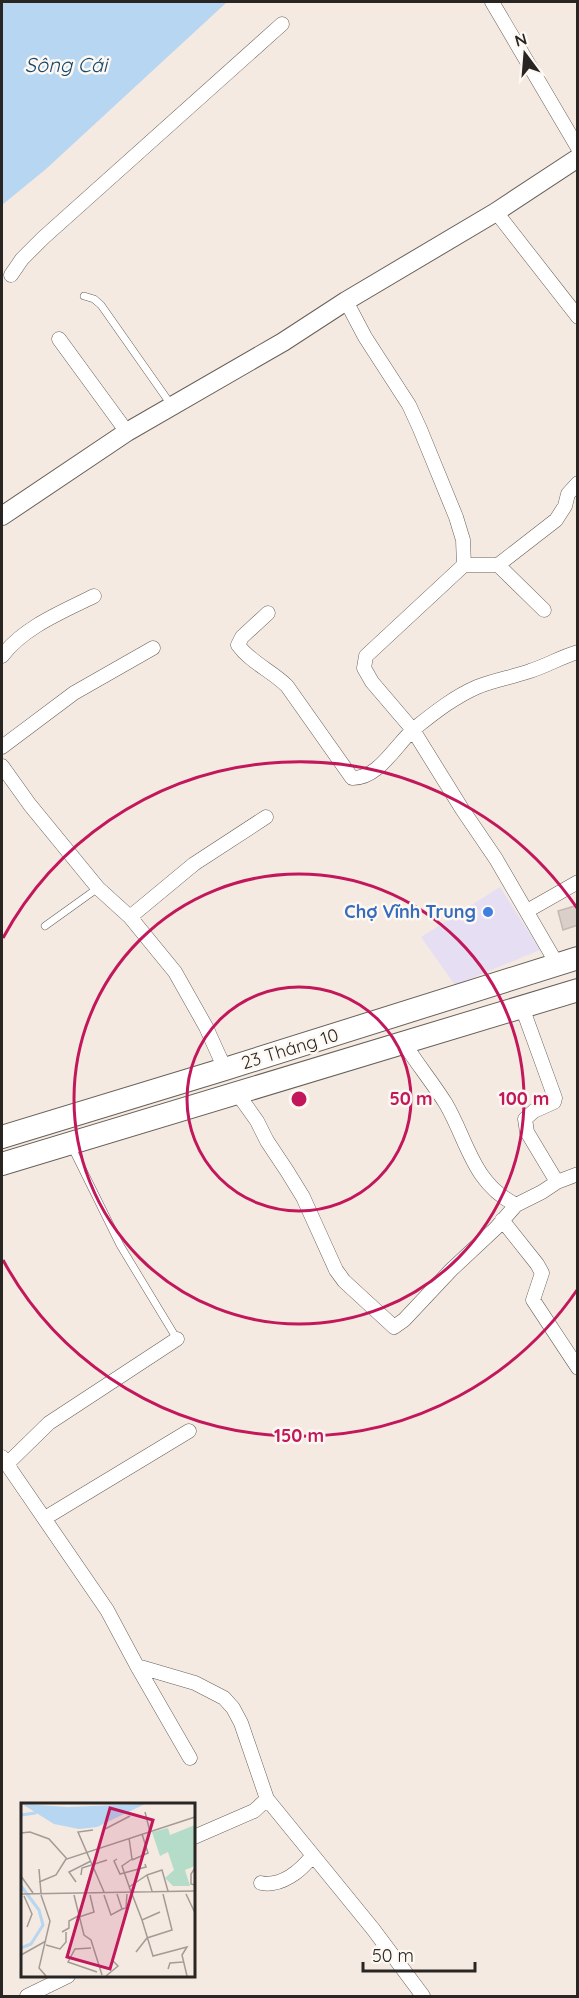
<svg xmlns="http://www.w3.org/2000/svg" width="579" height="1998" font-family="Quicksand,sans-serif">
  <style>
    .commercial { fill: #e6def3 }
    .water { fill: #b6d6f2 }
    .building { fill: #dad0c9; stroke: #c3b9b2; stroke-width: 1.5 }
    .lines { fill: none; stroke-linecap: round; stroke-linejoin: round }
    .service-casing { stroke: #686059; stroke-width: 8 }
    .minor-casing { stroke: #686059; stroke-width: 15 }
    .tertiary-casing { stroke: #686059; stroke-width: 20 }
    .primary-casing { stroke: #686059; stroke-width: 24 }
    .service { stroke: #fff; stroke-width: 7 }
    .minor { stroke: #fff; stroke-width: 14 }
    .tertiary { stroke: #fff; stroke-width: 18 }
    .primary { stroke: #fff; stroke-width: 22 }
    .ring { fill: none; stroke: #c2185b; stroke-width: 3 }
    .shop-dot { fill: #3f7fe0; stroke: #fef8f3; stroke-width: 2 }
    .labels { text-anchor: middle; stroke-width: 5; stroke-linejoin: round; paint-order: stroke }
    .shop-label { font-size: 18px; font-weight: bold; fill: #366cbe; stroke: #fef8f3; text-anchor: end }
    .street-label { font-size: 18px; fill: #292522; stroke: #fef8f3 }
    .water-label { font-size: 20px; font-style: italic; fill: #15486d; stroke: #fef8f3 }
    .inset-river { fill: none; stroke: #b6d6f2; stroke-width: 3 }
    .inset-road { fill: none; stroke: #a39b95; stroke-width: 1.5 }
    .view { fill: #c2185b; fill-opacity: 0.15; stroke: #c2185b; stroke-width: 3 }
    .inset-edge { fill: none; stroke: #292522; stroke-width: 3 }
    .centre { fill: #c2185b; stroke: #fef8f3; stroke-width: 3 }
    .ring-label { font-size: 18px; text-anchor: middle; font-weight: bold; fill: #c2185b; stroke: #fef8f3; stroke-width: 5; stroke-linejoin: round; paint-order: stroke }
  </style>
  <rect width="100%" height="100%" fill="#f4eae2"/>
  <!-- commercial -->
  <path class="commercial" d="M500,887L540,950L455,985L421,937Z"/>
  <!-- water -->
  <path class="water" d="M2,2H227L46,169L2,205Z"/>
  <!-- building -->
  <path class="building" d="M578,905V925L563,930L558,911Z"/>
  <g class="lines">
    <defs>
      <path id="service" d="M84,296L94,299L101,305L172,406
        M45,926L98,888
        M71,1146L120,1245L177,1339"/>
      <path id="minor" d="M492,2L578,148
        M496,212L578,317
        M11,275L22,259L43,238L282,24
        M346,301L365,337L409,405L420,429L456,517L463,540L464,565L366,656L364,668L372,682L413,730L462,809L496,859L557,964
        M59,339L127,432
        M464,565H498L556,520L565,506L568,494L578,483
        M498,565L544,610
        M268,613L242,637L238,645C250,662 272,671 287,686L352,778C379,779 396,744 415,728C434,713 454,697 477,687C494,680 513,677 530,671C546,666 561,657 578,652
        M2,656C24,627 62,612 94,596
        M2,747L74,693L153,648
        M2,766L30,805L98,888L130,917L175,972L206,1027L225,1069
        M527,911L578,882
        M130,917L194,864L266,817
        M404,1043C417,1064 433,1083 446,1104C468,1142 472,1182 516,1205L542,1192L557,1182L527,1132L525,1119L534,1111L554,1102L555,1098L522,1007
        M237,1093L257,1121L267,1141L287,1171L303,1197L336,1270L344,1281L394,1327L404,1320L451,1270L496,1228L516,1205
        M557,1182L578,1174
        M502,1220L537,1264L542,1273L533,1300L578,1368
        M2,1457L107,1610L137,1666L195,1683L224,1698L233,1708L241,1723L267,1799L373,1929L423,1996
        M7,1464L49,1423L177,1339
        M45,1518L189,1431
        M137,1666L190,1758
        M194,1837L254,1811L267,1799
        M261,1883C281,1887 301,1871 312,1856
        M27,1996L68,1976"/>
      <path id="tertiary" d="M2,516L127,432L283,342L346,301L496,212L578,158"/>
      <path id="primary" d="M2,1137L225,1069L578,958
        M2,1164L578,990"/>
    </defs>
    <!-- service casing -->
    <use href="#service" class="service-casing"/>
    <!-- minor casing -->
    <use href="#minor" class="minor-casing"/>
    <!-- tertiary casing -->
    <use href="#tertiary" class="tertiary-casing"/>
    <!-- primary casing -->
    <use href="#primary" class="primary-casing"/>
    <!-- service -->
    <use href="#service" class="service"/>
    <!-- minor -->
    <use href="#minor" class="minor"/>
    <!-- tertiary -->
    <use href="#tertiary" class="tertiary"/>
    <!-- primary -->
    <use href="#primary" class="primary"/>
  </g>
  <!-- distance rings -->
  <g class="ring">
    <circle cx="299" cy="1099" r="112"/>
    <circle cx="299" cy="1099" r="225"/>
    <path d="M577 1290A337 337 0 0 1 3 1260M3 938A337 337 0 0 1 577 908"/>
  </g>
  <!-- markers -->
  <circle class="shop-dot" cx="488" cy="912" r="6"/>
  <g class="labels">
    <!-- shop labels -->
    <g class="shop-label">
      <text x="476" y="918">Chợ Vĩnh Trung</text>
    </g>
    <!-- street labels -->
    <g class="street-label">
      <text transform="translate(290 1049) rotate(-17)" y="6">23 Tháng 10</text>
    </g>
    <!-- water labels -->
    <g class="water-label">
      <text x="66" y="72">Sông Cái</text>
    </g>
  </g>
  <!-- overview -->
  <g transform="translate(21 1803)">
    <rect width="174" height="174" fill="#f4eae2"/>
    <path d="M174,22V63L164,67L169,83H152L144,75L153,67L147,49L139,53L131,29L147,25L149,32Z" fill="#b4dcc8"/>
    <path d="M1,1L47,4L124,1L76,24L58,26L33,21Z" fill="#b6d6f2"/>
    <path class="inset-river" d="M0,12L14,10L18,5M0,83L18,107L22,122L10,141L0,145"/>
    <path class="inset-road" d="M124,9L129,29M84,26L109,13M72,27L57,29L83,89M0,30L9,29L28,36L46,56L174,14M108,35L111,56L101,63L110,89M96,56L93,58L99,71L125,64L124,61M111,57L127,50L121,31M174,65L170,71V81L174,82M18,66L20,90M60,72L61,65L86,57M0,73L12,90M18,79L35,72L45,56M55,79L48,69L70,58M108,84L126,72M131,88L126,72L141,67L147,88M0,91L174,88M96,91L101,106L105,105L106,91M111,91L121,117L139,109M165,91L174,110M20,92L29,118L18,165L25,173M53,92L63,132L70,137L81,172M83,92L90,112L101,106M3,93L11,111L6,124M58,114L73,109L69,92M121,117L132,153L166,144L161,152L166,173M41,129L48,125V118L57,113M25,142L39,146L45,139V129M70,145L54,146L47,159L76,169M115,149L126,135L151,127L142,91M0,152L25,138M147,166L149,160L162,159M85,173L97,163L92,158"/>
    <path class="view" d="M89,5L132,17L89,166L46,154Z"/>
    <rect width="174" height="174" class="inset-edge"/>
  </g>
  <circle cx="299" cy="1099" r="9" class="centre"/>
  <g class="ring-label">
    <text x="411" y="1105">50 m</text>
    <text x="524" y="1105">100 m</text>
    <text x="299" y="1442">150 m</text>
  </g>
  <!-- border -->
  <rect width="579" height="1998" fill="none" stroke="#292522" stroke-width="6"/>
  <!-- north arrow -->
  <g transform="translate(525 54) rotate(344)" stroke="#fef8f3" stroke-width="4.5" paint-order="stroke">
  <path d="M0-4.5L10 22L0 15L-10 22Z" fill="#292522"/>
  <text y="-9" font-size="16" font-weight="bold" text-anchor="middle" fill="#292522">N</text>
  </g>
  <!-- scale -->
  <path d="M363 1962v9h112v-9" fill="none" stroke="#292522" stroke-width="3"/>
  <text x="372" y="1962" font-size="18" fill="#292522" stroke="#fef8f3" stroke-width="4.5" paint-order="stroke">50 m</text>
</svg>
